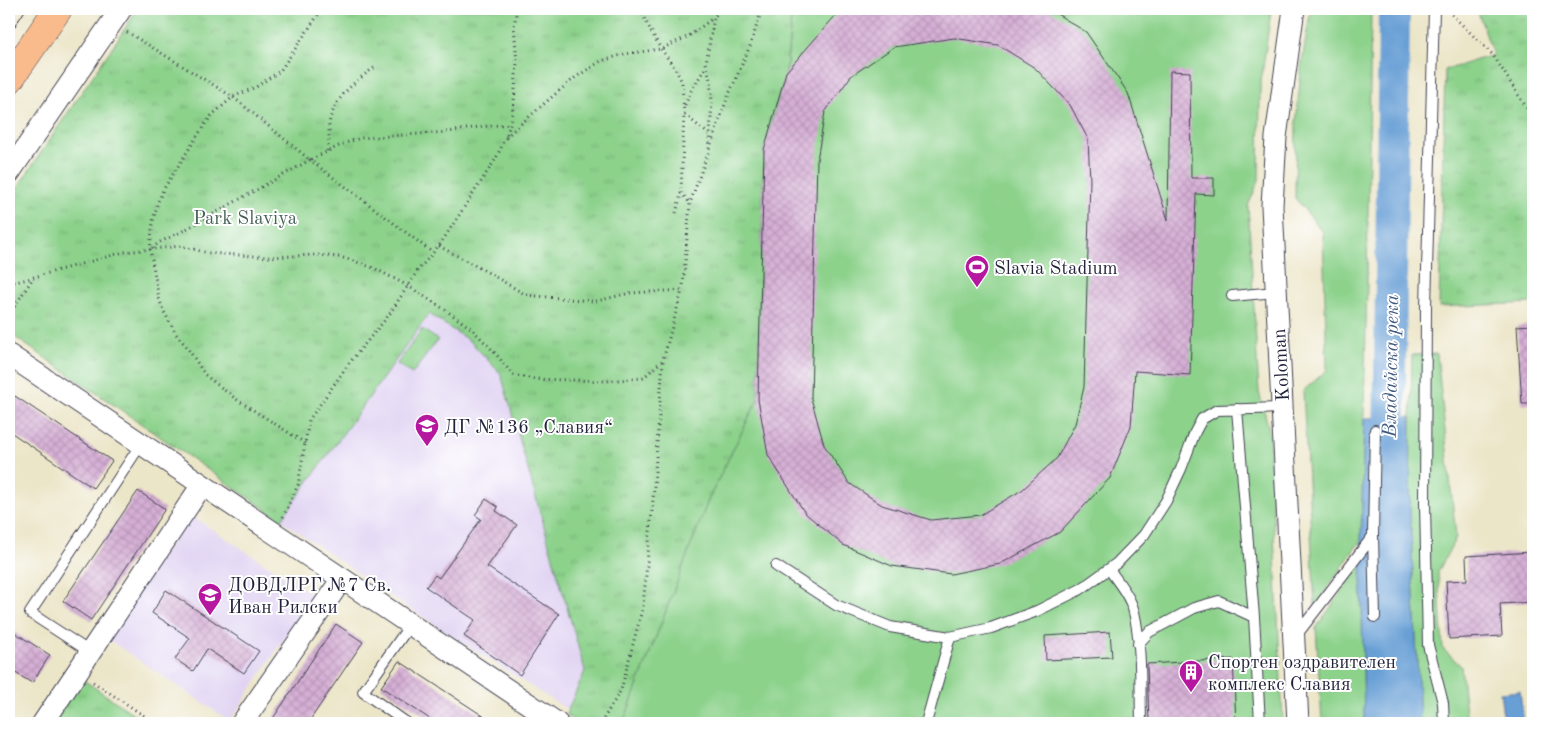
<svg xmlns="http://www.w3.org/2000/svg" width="1542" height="732" font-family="'Old Standard TT',serif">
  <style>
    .built { fill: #e1d4f3 }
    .grass { fill: #8cd28b; stroke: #577a63 }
    .park { fill: url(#park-tufts); stroke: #577a63 }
    .water { fill: #679fd5; stroke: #446088 }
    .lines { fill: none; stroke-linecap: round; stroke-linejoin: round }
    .river { stroke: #679fd5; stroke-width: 32 }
    .building { fill: url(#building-cross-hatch); fill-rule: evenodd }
    .service-casing { stroke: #403f50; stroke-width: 12 }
    .minor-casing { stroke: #403f50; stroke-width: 23 }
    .primary-casing { stroke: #403f50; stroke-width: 29 }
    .path { stroke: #403f50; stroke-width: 3; stroke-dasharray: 1 4; stroke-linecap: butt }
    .service { stroke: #fff; stroke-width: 10 }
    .minor { stroke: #fff; stroke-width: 21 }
    .primary { stroke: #fabb8c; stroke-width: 28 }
    .tram { stroke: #22223b; stroke-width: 1 }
    .labels { text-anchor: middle; stroke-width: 4; stroke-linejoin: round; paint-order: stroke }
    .park-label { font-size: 19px; fill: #476057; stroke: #fff }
    .poi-label { font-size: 19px; fill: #22223b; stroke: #fff; text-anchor: start }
    .street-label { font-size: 19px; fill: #22223b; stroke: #fff }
    .water-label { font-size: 20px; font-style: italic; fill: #415a80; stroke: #fff }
  </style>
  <defs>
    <pattern id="park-tufts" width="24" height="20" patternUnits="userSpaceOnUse" patternTransform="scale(1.25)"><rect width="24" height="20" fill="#8cd28b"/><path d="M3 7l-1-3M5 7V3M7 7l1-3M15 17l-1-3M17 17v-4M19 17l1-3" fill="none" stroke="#78b479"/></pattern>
    <pattern id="building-cross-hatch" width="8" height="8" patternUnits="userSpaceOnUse" patternTransform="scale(1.25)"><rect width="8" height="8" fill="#d6afd5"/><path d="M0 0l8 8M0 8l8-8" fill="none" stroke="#b796b8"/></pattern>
  </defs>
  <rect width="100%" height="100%" fill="#fff"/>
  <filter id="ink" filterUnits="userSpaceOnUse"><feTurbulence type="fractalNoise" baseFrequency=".02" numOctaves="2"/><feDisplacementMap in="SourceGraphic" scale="10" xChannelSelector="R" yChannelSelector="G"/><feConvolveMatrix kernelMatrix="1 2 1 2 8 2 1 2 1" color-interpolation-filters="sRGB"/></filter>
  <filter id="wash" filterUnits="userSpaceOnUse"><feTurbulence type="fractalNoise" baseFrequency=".0096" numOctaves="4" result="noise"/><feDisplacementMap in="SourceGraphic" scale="20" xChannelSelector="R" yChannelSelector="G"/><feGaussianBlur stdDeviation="1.12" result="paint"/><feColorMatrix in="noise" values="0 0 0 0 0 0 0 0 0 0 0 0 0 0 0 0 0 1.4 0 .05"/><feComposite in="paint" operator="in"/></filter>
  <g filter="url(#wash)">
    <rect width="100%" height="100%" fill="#ece6c9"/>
    <!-- built -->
    <path class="built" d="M428,314L471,342L501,373L585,671L568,710L398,601L281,520Z
      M190,515L313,595L230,721L106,638Z"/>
    <!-- grass -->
    <path class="grass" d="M792,9H1262L1271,11L1260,89L1259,180L1248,206L1259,392L1269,429L1283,723H623L709,498L758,399L764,150L786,72Z
      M1311,9H1371L1367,284L1361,540L1315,606L1303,391L1327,370L1323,232L1295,198L1296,123L1302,61Z
      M422,329L438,340L412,374L397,364Z
      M1437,354L1456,537L1438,572L1443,649L1461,666L1467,723H1420L1410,511L1412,355Z
      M1361,564L1364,723H1322L1316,628Z"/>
    <!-- park -->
    <path class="park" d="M138,9H792L786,72L764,150L758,399L709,498L623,723H576L566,714L585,671L501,374L471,342L429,314L281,520L9,333V200Z
      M1477,9H1533V303L1439,307L1445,70L1493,55Z
      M79,677L147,723H49Z"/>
    <!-- water -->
    <path class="water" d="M1411,417L1410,511L1420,723H1364L1361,540L1364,418Z
      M1520,691L1524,723H1504L1500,693Z"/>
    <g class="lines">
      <!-- river -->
      <path class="river" d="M1389,462L1394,9"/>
    </g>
    <g id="blocks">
      <!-- building -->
      <path class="building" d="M852,9H1049L1086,32L1128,93L1168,220L1170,71L1190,72L1191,178H1214V195L1196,194L1190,375L1135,371L1131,426L1110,478L1060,532L1000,564L951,574L892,566L843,545L805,513L768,455L758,399L764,150L786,72L836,15ZM954,38L998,45L1035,68L1070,105L1088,139L1090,181L1084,387L1075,424L1057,458L1022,490L980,515L931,520L882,505L849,483L824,445L811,398L817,160L825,112L851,76L894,47Z
        M1533,325V404H1522L1517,326Z
        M15,396L112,461L93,488L9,431V405Z
        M138,491L165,509L91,620L63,601Z
        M486,499L498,507L496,511L517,525L487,567L559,614L520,675L464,636L475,620L426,587L435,575L439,578L481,519L475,515Z
        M1533,552V602L1500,604L1502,636L1449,639L1446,581L1467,580L1466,556Z
        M166,590L259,651L244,673L207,649L193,671L175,659L190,638L152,613Z
        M336,624L363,642L308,723H270Z
        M9,629L50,655L32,683L9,669Z
        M1110,632L1112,657L1046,660L1045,636Z
        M1233,659L1236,723H1149L1147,664Z
        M399,661L494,723H436L381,687Z"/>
    </g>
  </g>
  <g filter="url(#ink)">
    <use href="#blocks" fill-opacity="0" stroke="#403f50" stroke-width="1"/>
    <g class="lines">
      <defs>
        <path id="service" d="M1434,9L1426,307L1425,504L1428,645L1443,703L1444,723
          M1232,296L1276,292
          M1237,409L1254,617L1260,723
          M1373,536L1375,617
          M776,566L836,605L890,627L950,637L991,628L1037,611L1081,589L1117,563L1144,535L1166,501L1181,469L1195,432L1202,419L1217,410L1282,408
          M1109,569C1118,582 1130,596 1134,612C1142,646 1140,688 1141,723
          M1295,637L1373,536L1375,430
          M1138,644L1149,632L1194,608L1219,601L1254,617
          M90,652L30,613L141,444
          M407,723L363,692L410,625
          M926,723L950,637"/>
        <path id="minor" d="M1294,9L1276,137L1272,206L1298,723
          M9,173L121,9
          M9,355L557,723
          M43,723L202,485
          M242,723L342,579"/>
        <path id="primary" d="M9,80L58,9"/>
      </defs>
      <!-- service casing -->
      <use href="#service" class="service-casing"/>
      <!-- minor casing -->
      <use href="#minor" class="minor-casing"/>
      <!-- primary casing -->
      <use href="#primary" class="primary-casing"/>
      <!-- path -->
      <path class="path" d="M641,9L645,20L661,49L675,68L682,82L684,114L681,193L690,203
        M1448,11L1493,55L1533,118
        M127,32L233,97L310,160L343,144L360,138L448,132L479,127L510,124
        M685,105L691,91L706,67
        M685,115L711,136
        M506,137L553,96L576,77L601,61L625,54L661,49L689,36L713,18
        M711,144L727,99L750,46L762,9
        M327,151C328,146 329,141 329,136C329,132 329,128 329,124C334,97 356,80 377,66
        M676,213L681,194
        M439,246L489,273L526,295L591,301H597L630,293L682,290
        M152,248L160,242L179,233L310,160L432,252
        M9,284L124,252L181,246L208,253L269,257L317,255L340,257L360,263L376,269L408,286L444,309L472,329L496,354L513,375L534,379L606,381L643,378L663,360L683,287L690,203L709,150L712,101L710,80L706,63L714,17L721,9
        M9,315L33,278
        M305,443L236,399L205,375L187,347L176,334L163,310L159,298L150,249L153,221L157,204L163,190L203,127L212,115L233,97L256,87L280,71L322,9
        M283,517L298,485L309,420L350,362L389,315L418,270L439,246L495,160L506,138L511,120L514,102L517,63L514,26L517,9
        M93,682L155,723
        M601,723L621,690L643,606L653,500L663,361"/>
      <!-- service -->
      <use href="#service" class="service"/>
      <!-- minor -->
      <use href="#minor" class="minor"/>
      <!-- primary -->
      <use href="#primary" class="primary"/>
      <!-- tram -->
      <path class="tram" d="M9,19L16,9
        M9,35L26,9"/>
    </g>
  </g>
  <!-- icons -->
  <defs>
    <symbol id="stadium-pin" viewBox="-11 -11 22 30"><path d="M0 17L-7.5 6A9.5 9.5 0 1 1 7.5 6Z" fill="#b5179e" stroke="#fff"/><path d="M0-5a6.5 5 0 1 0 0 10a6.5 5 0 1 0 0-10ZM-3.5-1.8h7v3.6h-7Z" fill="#fff"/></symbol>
    <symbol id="school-pin" viewBox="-11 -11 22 30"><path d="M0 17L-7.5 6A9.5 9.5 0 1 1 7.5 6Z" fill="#b5179e" stroke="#fff"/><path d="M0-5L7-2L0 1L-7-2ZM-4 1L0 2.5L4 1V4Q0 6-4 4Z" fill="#fff"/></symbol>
    <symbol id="building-pin" viewBox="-11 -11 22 30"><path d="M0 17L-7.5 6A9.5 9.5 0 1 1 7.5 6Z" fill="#b5179e" stroke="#fff"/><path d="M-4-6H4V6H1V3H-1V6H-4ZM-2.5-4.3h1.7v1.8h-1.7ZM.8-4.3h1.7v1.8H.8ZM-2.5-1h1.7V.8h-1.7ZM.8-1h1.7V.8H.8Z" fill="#fff"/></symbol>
  </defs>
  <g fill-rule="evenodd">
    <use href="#stadium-pin" x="963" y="253" width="28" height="38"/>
    <use href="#school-pin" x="413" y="412" width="28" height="38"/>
    <use href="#school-pin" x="196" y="581" width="28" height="38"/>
    <use href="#building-pin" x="1177" y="658" width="28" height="38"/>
  </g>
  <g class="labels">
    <!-- park labels -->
    <g class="park-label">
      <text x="245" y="224">Park Slaviya</text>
    </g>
    <!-- poi labels -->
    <g class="poi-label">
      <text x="994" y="274">Slavia Stadium</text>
      <text x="444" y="433">ДГ №136 „Славия“</text>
      <text x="228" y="591">ДОВДЛРГ №7 Св.<tspan x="228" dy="22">Иван Рилски</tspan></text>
      <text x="1208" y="668">Спортен оздравителен<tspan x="1208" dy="22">комплекс Славия</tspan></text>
    </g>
    <!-- street labels -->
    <g class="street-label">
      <text transform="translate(1280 365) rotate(-93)" y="7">Koloman</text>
    </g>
    <!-- water labels -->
    <g class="water-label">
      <text transform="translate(1390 366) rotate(-89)" y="7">Владайска река</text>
    </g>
  </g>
  <!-- margin -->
  <rect width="1542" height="732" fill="none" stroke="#fff" stroke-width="30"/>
</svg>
